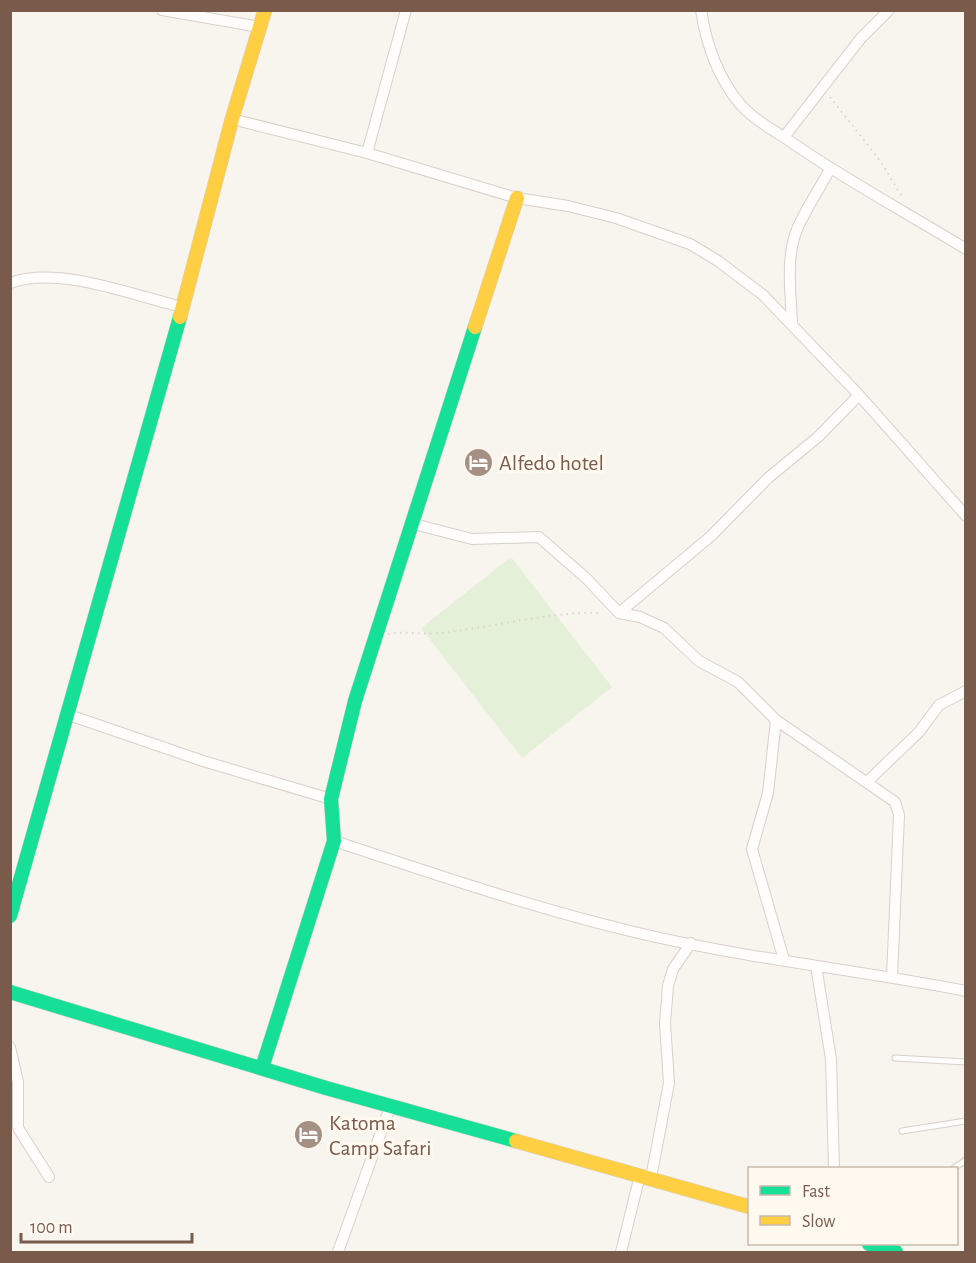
<svg xmlns="http://www.w3.org/2000/svg" width="976" height="1263" font-family="'Alegreya Sans',sans-serif">
  <style>
    .green { fill: #e5f0d8 }
    .lines { fill: none; stroke-linecap: round; stroke-linejoin: round }
    .lane-casing { stroke: #d8d0ca; stroke-width: 7 }
    .street-casing { stroke: #d8d0ca; stroke-width: 12 }
    .fast-casing { stroke: #d8d0c9; stroke-width: 15 }
    .slow-casing { stroke: #d8d0c9; stroke-width: 15 }
    .path { stroke: #dbd3ce; stroke-width: 2; stroke-dasharray: 1.5 4.5; stroke-linecap: butt }
    .lane { stroke: #fefdfc; stroke-width: 5 }
    .street { stroke: #fefdfc; stroke-width: 10 }
    .fast { stroke: #16e098; stroke-width: 14 }
    .slow { stroke: #ffcf43; stroke-width: 14 }
    .labels { text-anchor: middle; stroke-width: 6; stroke-linejoin: round; paint-order: stroke }
    .poi-label { font-size: 22px; fill: #795a4b; stroke: #fff9f0; text-anchor: start }
  </style>
  <rect width="100%" height="100%" fill="#f8f4ee"/>
  <!-- green -->
  <path class="green" d="M511,557L612,687L522,758L421,628Z"/>
  <g class="lines">
    <defs>
      <path id="lane" d="M895,1058L966,1062
        M902,1131L966,1121
        M954,1168L966,1160"/>
      <path id="street" d="M162,10L260,27
        M701,10C706,43 718,77 739,103C754,120 775,131 794,144C849,182 909,214 966,249
        M232,119L367,153L517,198L568,206L616,218L690,244L718,261L763,295L859,395L966,516
        M784,137L861,38L889,10
        M367,153L406,10
        M10,283C59,265 133,296 183,307
        M792,325C791,294 785,256 798,227C807,207 820,188 830,169
        M414,524L472,539L539,537L586,578L619,613L711,536L768,478L818,437L859,395
        M619,613L640,617L664,628L699,661L738,682L776,720L895,802L899,815L892,977
        M69,715L203,761L331,799
        M776,720L768,793L752,849L784,960
        M868,781L919,732L939,705L966,691
        M334,841C432,873 530,907 630,931C740,958 854,969 966,991
        M816,966L831,1059L834,1168
        M10,1047L18,1082V1128L49,1177
        M651,1178L669,1083L665,1023L668,986L673,969L691,943
        M338,1252L390,1107
        M621,1252L640,1175"/>
      <path id="fast" d="M10,916L180,317
        M10,992L326,1088L516,1141
        M262,1068L334,841L331,799L355,701L475,327
        M869,1244L896,1252"/>
      <path id="slow" d="M180,317L232,119L265,10
        M475,327L517,198
        M516,1141L750,1207"/>
    </defs>
    <!-- lane casing -->
    <use href="#lane" class="lane-casing"/>
    <!-- street casing -->
    <use href="#street" class="street-casing"/>
    <!-- fast casing -->
    <use href="#fast" class="fast-casing"/>
    <!-- slow casing -->
    <use href="#slow" class="slow-casing"/>
    <!-- path -->
    <path class="path" d="M830,97L881,162L902,197
      M388,634C405,631 421,635 438,633C493,628 547,611 602,613"/>
    <!-- lane -->
    <use href="#lane" class="lane"/>
    <!-- street -->
    <use href="#street" class="street"/>
    <!-- fast -->
    <use href="#fast" class="fast"/>
    <!-- slow -->
    <use href="#slow" class="slow"/>
  </g>
  <!-- icons -->
  <defs>
    <symbol id="hotel-disc" viewBox="-11 -11 22 22"><circle r="9.5" fill="#a59084" stroke="#fff9f0"/><path d="M-6-4.5h1.5V1H6V5H4.5V3h-9V5H-6ZM-4 0a1.8 1.8 0 1 1 3.6 0ZM.5 0V-2.5h3Q6-2.5 6 0Z" fill="#fff"/></symbol>
  </defs>
  <g fill-rule="evenodd">
    <use href="#hotel-disc" x="462" y="446" width="33" height="33"/>
    <use href="#hotel-disc" x="292" y="1118" width="33" height="33"/>
  </g>
  <g class="labels">
    <!-- poi labels -->
    <g class="poi-label">
      <text x="499" y="470">Alfedo hotel</text>
      <text x="329" y="1130">Katoma<tspan x="329" dy="25">Camp Safari</tspan></text>
    </g>
  </g>
  <!-- border -->
  <rect width="976" height="1263" fill="none" stroke="#795a4b" stroke-width="24"/>
  <!-- legend -->
  <rect x="748" y="1167" width="210" height="78" fill="#fff9f0" stroke="#c9b9ae" stroke-width="1.5"/>
  <rect x="760" y="1186" width="30" height="9" fill="#16e098" stroke="#c9b9ae" stroke-width="1.5"/>
  <text x="802" y="1197" font-size="18" fill="#795a4b">Fast</text>
  <rect x="760" y="1216" width="30" height="9" fill="#ffcf43" stroke="#c9b9ae" stroke-width="1.5"/>
  <text x="802" y="1227" font-size="18" fill="#795a4b">Slow</text>
  <!-- scale -->
  <path d="M21 1233v9h171v-9" fill="none" stroke="#795a4b" stroke-width="3"/>
  <text x="30" y="1233" font-size="18" fill="#795a4b" stroke="#fff9f0" stroke-width="4.5" paint-order="stroke">100 m</text>
</svg>
